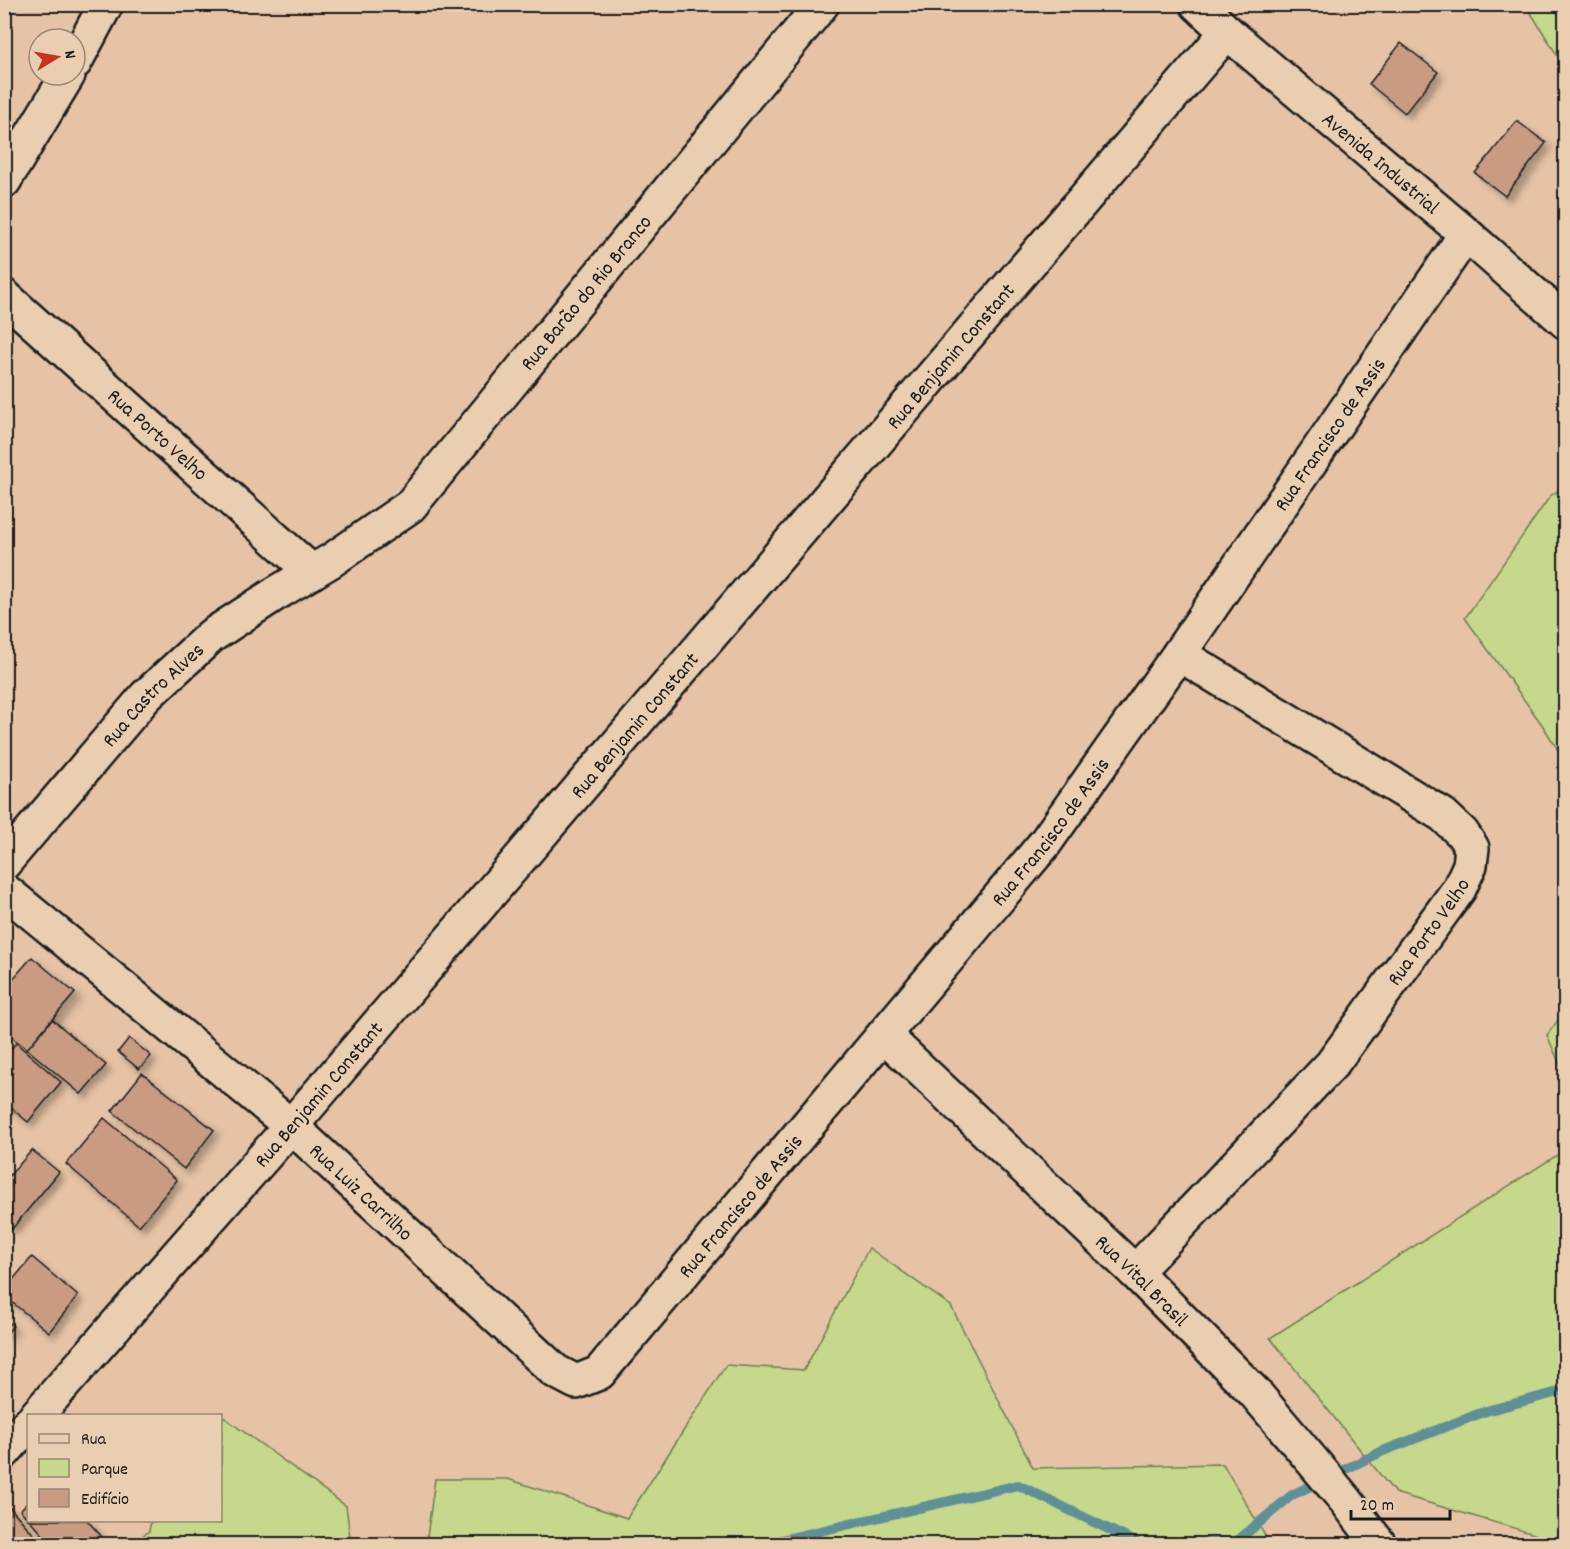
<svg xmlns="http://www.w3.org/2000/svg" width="1570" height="1549" font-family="Dekko,sans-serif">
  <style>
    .green { fill: #c5d88c; stroke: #707a54; stroke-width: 1.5 }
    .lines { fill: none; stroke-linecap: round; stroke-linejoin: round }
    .stream { stroke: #609097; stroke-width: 10 }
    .building { fill: #c89b82; stroke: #1c1c1c; stroke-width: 1.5; filter: url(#shadow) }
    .minor-casing { stroke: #1c1c1c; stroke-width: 38 }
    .minor { stroke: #eaceb1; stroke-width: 33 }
    .labels { text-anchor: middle; stroke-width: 4.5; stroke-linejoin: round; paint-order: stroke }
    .street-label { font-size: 21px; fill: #1c1c1c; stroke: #eaceb1 }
  </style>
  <defs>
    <filter id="shadow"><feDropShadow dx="5.5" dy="5.5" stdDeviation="3" flood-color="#0004"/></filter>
  </defs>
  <rect width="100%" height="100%" fill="#e6c3a6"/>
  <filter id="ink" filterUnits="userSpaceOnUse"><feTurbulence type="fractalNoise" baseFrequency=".0167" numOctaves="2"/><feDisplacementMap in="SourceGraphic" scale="12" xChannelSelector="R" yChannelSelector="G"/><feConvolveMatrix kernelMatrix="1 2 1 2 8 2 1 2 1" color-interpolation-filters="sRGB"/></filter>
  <g filter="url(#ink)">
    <!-- green -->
    <path class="green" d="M1526,5H1565V68Z
      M1565,487V761L1543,726L1465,618L1551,495Z
      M1565,1011V1076L1547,1035Z
      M1565,1150L1566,1544H1553L1534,1534L1395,1493L1270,1338Z
      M869,1248L951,1306L1033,1468L1223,1464L1270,1544H426L435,1479H508L627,1518L726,1365L804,1370Z
      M222,1416L346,1506L351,1544H131L149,1531L151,1521L220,1520Z"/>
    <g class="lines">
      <!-- stream -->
      <path class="stream" d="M764,1544L1018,1485L1139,1544
        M1191,1544L1236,1542L1292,1495L1383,1451L1486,1411L1566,1390"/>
    </g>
    <!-- building -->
    <path class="building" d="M1401,43L1438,72L1405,113L1369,84Z
      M1517,121L1546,143L1505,196L1475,173Z
      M32,957L75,993L27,1049L4,1031V989Z
      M52,1019L106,1065L81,1094L27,1049Z
      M129,1038L151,1056L139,1069L118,1052Z
      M16,1043L61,1082L28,1122L4,1102V1057Z
      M142,1073L214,1130L184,1169L112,1111Z
      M104,1118L177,1180L139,1226L66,1164Z
      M32,1150L59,1172L12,1229L4,1223V1182Z
      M32,1257L78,1296L49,1332L4,1296V1290Z
      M4,1319L13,1326L4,1336Z
      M28,1502V1519L20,1510Z
      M7,1504L35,1536L26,1544H4V1507Z
      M30,1520H87L102,1537L93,1544H51Z"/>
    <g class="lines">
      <defs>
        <g id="minor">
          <path id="s1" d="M1197,4L1227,32L1466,234L1566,322"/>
          <path d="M75,62L106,4"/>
          <path d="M4,181L68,75"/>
          <path id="s2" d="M4,296L312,572"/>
          <path id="s3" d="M4,863L146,696L211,636L275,594L332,560L410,506L822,4"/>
          <path id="s4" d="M4,890L291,1126L555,1371L576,1382L599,1373L1045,843L1179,654L1466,234"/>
          <path id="s5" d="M884,1035L1135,1272L1255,1393L1347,1502L1379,1544"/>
          <path id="s6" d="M1135,1272L1332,1064L1459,889L1470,865L1472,848L1462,833L1443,815L1179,654"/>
          <path id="s7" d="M36,1416L291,1126L1227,32"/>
          <path d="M4,1452L28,1424"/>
        </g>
      </defs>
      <!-- minor casing -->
      <use href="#minor" class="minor-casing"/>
      <!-- minor -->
      <use href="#minor" class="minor"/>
    </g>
  </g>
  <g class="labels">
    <!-- street labels -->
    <g class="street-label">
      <text dy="7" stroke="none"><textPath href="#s1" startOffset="243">Avenida Industrial</textPath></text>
      <text dy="7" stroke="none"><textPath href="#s3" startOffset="822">Rua Barão do Rio Branco</textPath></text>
      <text dy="7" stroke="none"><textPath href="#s7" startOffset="1400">Rua Benjamin Constant</textPath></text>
      <text dy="7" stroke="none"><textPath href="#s2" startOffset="207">Rua Porto Velho</textPath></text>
      <text dy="7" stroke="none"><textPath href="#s4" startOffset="1971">Rua Francisco de Assis</textPath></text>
      <text dy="7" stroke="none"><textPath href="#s3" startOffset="225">Rua Castro Alves</textPath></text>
      <text dy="7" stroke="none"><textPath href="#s7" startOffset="914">Rua Benjamin Constant</textPath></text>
      <text dy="7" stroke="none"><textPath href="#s4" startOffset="1485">Rua Francisco de Assis</textPath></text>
      <text dy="7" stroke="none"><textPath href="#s6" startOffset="450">Rua Porto Velho</textPath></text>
      <text dy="7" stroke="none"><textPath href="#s7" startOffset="428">Rua Benjamin Constant</textPath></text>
      <text dy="7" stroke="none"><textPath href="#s4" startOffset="468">Rua Luiz Carrilho</textPath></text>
      <text dy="7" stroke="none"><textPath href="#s4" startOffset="999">Rua Francisco de Assis</textPath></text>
      <text dy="7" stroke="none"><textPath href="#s5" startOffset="356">Rua Vital Brasil</textPath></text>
    </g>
  </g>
  <!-- margin -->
  <rect width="1570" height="1549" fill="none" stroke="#eaceb1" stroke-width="24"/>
  <rect x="12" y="12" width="1546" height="1525" fill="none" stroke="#1c1c1c" stroke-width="2" filter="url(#ink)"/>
  <!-- legend -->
  <rect x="27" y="1414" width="195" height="108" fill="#eaceb1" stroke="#988775" stroke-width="1.5"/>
  <rect x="39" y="1434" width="30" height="9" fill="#eaceb1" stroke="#988775" stroke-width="1.5"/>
  <text x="81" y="1444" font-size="18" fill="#1c1c1c">Rua</text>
  <rect x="39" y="1459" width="30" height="18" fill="#c5d88c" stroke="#988775" stroke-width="1.5"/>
  <text x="81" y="1474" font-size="18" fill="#1c1c1c">Parque</text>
  <rect x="39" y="1489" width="30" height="18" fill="#c89b82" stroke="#988775" stroke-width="1.5"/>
  <text x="81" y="1504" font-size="18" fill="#1c1c1c">Edifício</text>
  <!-- north arrow -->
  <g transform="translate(57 57) rotate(79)"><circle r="28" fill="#eaceb1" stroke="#988775" stroke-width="1.5"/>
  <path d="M0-4.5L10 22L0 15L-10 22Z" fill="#c8321e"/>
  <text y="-9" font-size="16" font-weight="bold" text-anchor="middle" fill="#1c1c1c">N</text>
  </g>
  <!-- scale -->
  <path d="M1351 1510v9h99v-9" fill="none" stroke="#1c1c1c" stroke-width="3"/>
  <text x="1360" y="1510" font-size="18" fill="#1c1c1c" stroke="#eaceb1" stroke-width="4.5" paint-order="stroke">20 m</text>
</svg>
